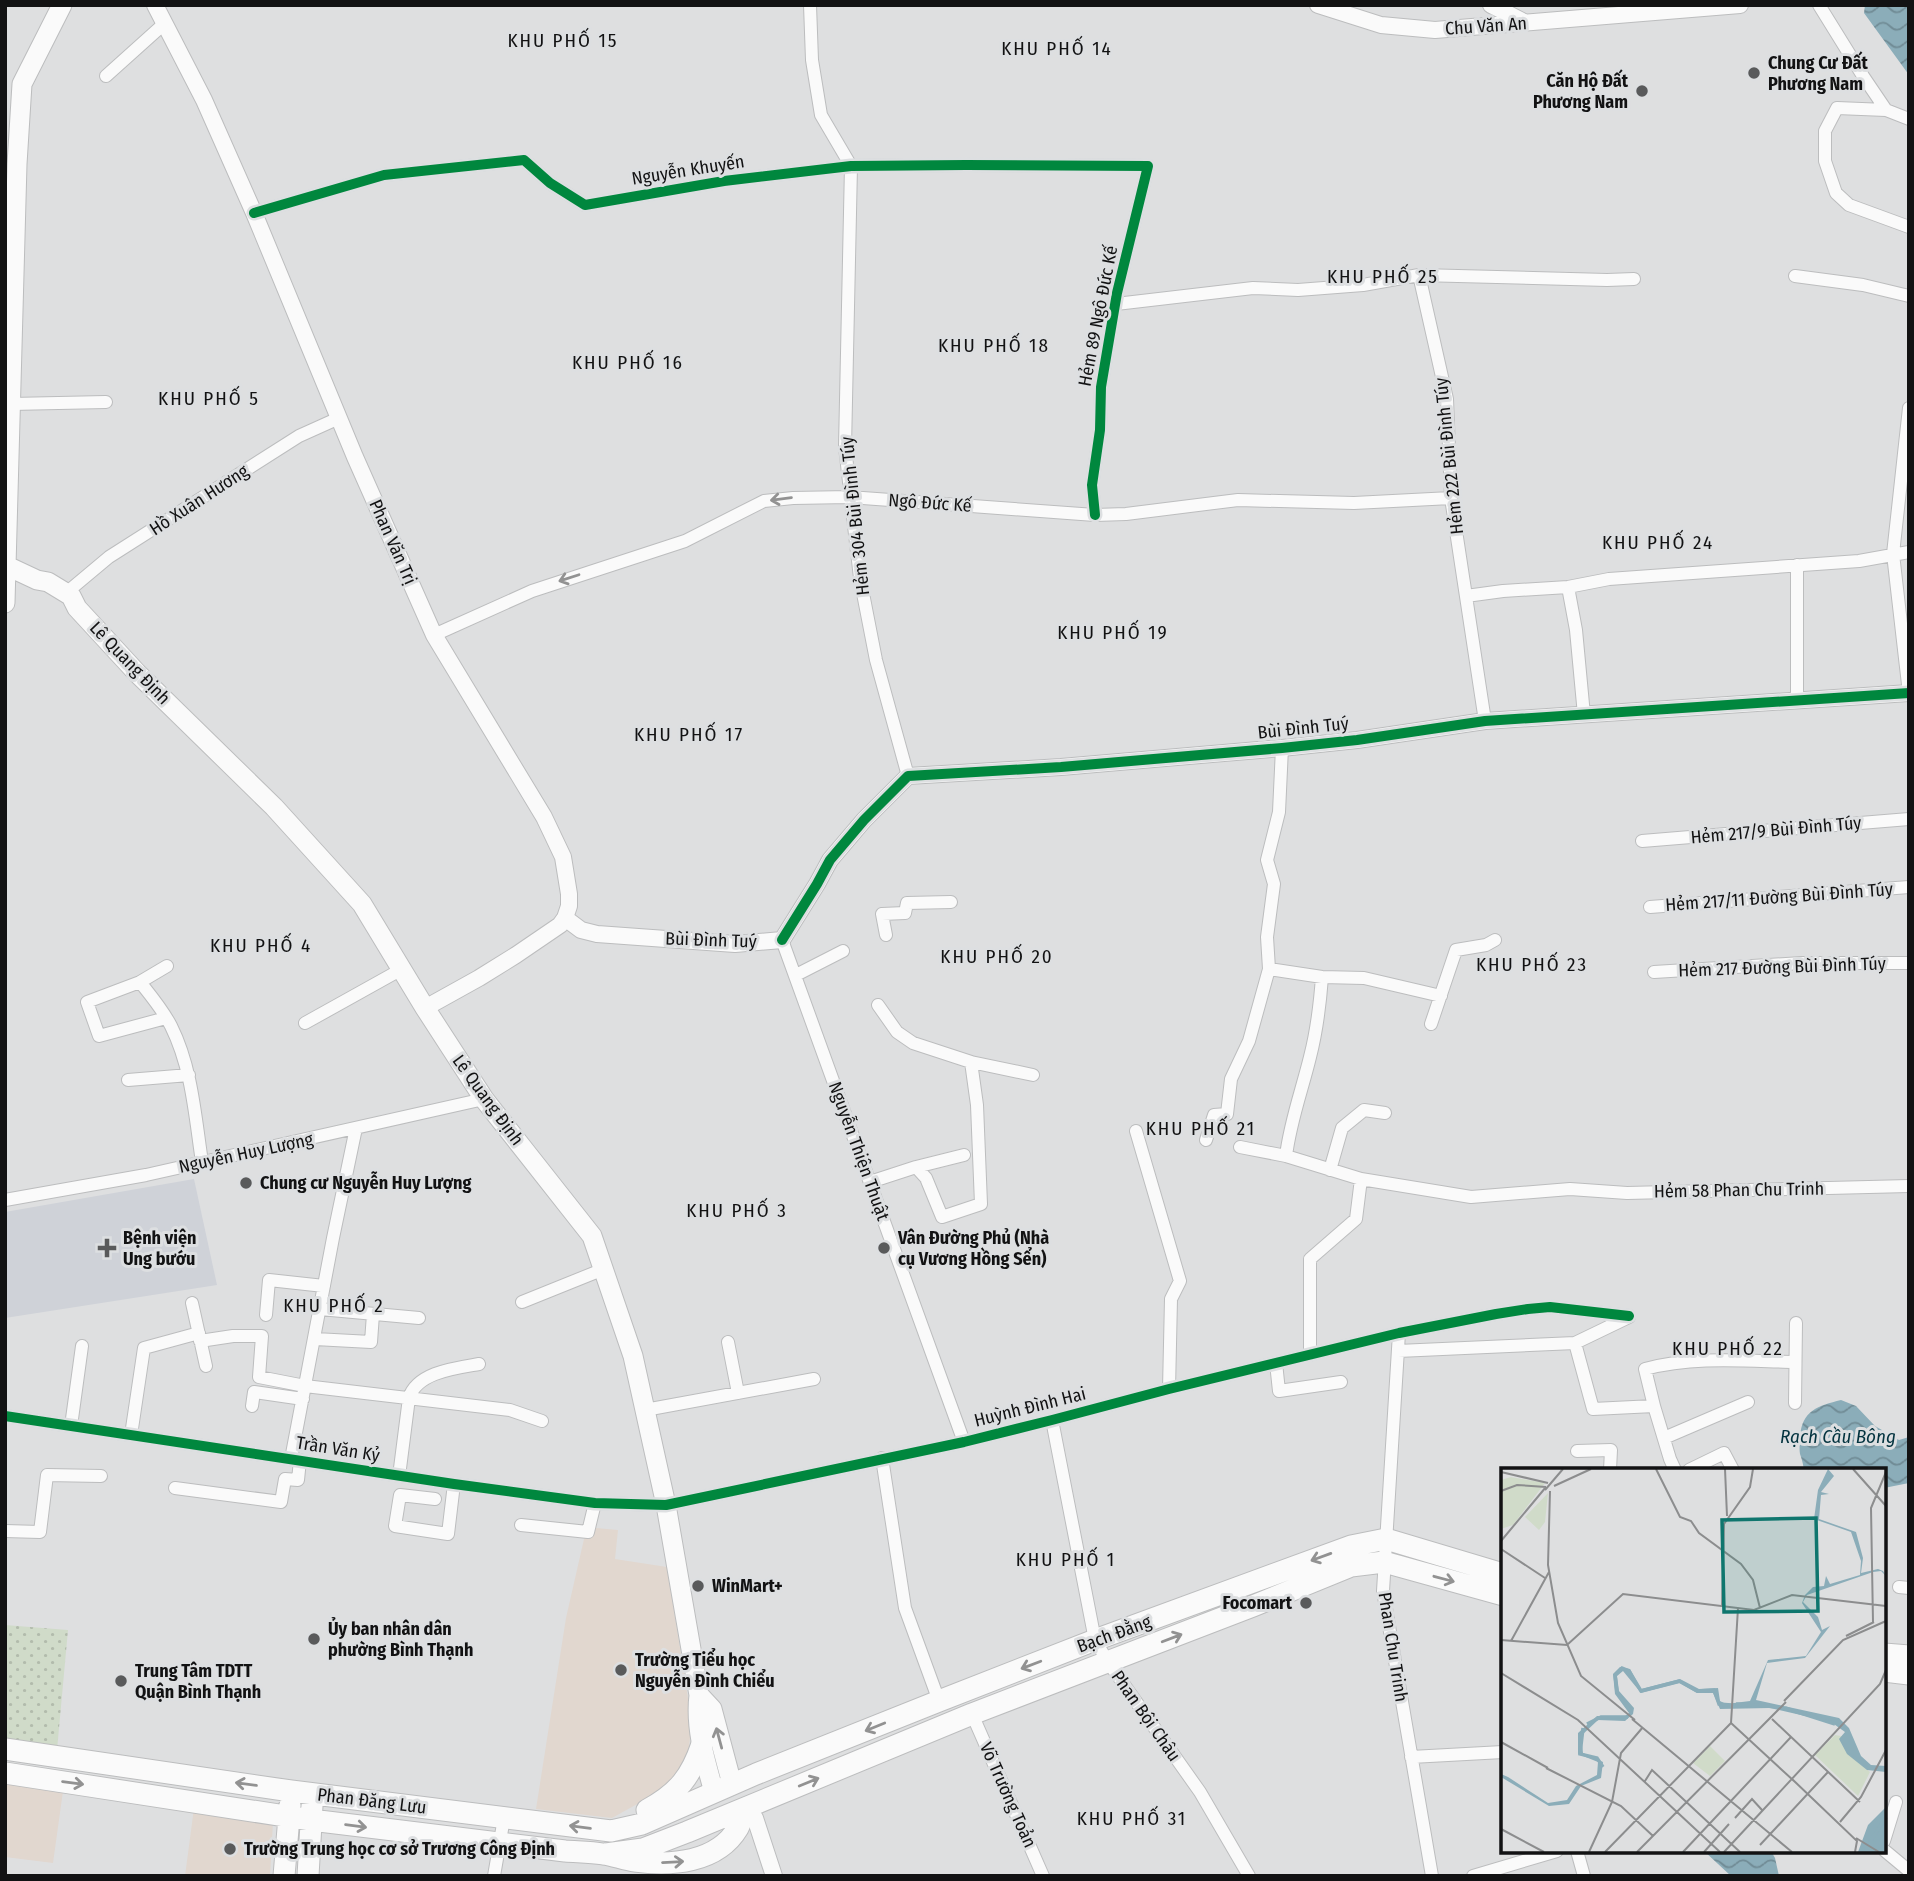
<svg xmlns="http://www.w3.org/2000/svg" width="1914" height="1881" font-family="'Fira Sans Condensed',sans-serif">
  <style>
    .built { fill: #cfd2d8 }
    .education { fill: #e1d7cf }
    .grass { fill: url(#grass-dots) }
    .water { fill: url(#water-waves) }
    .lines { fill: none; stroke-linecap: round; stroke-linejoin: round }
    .minor-casing { stroke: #bcbdbe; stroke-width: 14 }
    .tertiary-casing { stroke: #bcbdbe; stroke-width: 18 }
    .secondary-casing { stroke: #bcbdbe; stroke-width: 21 }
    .primary-casing { stroke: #bcbdbe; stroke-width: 23 }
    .minor { stroke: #fafafa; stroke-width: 12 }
    .tertiary { stroke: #fafafa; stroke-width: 16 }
    .secondary { stroke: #fafafa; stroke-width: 19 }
    .primary { stroke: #fafafa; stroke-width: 21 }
    .cycleway-casing { stroke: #dddfe1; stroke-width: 15 }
    .cycleway { stroke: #00873e; stroke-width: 10 }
    .oneway { stroke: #929292 }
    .poi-dot { fill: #595a5b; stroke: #dddfe1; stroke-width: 2.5 }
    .labels { text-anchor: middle; stroke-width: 6; stroke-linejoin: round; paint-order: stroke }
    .street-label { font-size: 18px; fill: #121213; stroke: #dddfe1 }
    .poi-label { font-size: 18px; font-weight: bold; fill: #121213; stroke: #dddfe1; text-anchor: start }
    .neighbourhood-label { font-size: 19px; letter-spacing: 2px; fill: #121213; stroke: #dddfe1 }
    .water-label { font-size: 19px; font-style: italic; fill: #03333f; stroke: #dddfe1 }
    .inset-river { fill: none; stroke: #8badb9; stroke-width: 3.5 }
    .inset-road { fill: none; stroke: #8c8d8e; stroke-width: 2 }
    .view { fill: #0f766e; fill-opacity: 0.15; stroke: #0f766e; stroke-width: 3.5 }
    .inset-edge { fill: none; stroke: #121213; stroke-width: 3.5 }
  </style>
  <defs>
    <pattern id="grass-dots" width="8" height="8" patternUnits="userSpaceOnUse" patternTransform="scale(1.75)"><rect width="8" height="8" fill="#d0dbc9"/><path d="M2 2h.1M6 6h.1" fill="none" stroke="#b2bbac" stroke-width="1.8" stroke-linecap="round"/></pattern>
    <pattern id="water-waves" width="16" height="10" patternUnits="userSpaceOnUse" patternTransform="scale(1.75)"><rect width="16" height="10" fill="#8badb9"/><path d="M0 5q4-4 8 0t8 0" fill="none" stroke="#708b95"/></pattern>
  </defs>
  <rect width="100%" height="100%" fill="#dedfe0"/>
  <!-- built -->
  <path class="built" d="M194,1179L217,1285L5,1318V1212Z"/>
  <!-- education -->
  <path class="education" d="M596,1528L618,1530L615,1559L667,1567L692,1723L688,1754L678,1777L659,1792L612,1818L536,1809L566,1618L584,1539Z
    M5,1783L63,1791L53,1863L5,1857Z
    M194,1808L273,1822L270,1876H185Z"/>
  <!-- grass -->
  <path class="grass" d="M5,1625L68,1630L57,1750L21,1744L5,1738Z"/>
  <!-- water -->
  <path class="water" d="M1865,5H1909V75L1864,13Z
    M1841,1400L1856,1406L1875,1426L1899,1440L1909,1437V1483L1884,1488V1470H1804C1803,1463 1802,1460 1800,1454C1799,1449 1800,1442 1800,1437C1802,1410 1818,1406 1841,1400Z
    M1704,1851H1771L1775,1858L1779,1876H1731Z"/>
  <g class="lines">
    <defs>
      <path id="minor" d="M810,5L812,60L821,115L851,166L845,447L860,578L876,660L908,776
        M1819,5L1863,76L1886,110L1909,119
        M106,76L165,23
        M1886,110L1837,108L1825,131V161L1836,193L1849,205L1909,227
        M254,213L384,175L524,160L550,183L585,205L724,181L851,166L966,165L1148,166L1117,293L1101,387L1100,430L1092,485L1095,515
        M1419,275L1447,399L1451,498L1485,721
        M1795,276L1863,285L1909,296
        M1116,304L1253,288L1298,290L1363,285L1419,275L1607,280L1634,279
        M11,404L106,402
        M1909,408L1893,554L1909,693
        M1797,565V701
        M1568,587L1576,630L1584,715
        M66,593L109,557L299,436L339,418
        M1466,596L1503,591L1568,587L1609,579L1859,561L1909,552
        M434,635L532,591L685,541L764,501L793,498L849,497L1095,515L1126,514L1238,500L1354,503L1451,498
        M1642,841L1909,819
        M1650,907L1909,887
        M886,935L882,914L905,913L907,903L951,902
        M782,940L964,1442
        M1269,969L1322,977L1364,978L1441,996
        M1654,972L1802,963H1909
        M796,975L843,951
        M140,982C151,996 163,1010 171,1026C192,1068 195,1116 202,1162
        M878,1005L897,1032L913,1043L971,1062L1033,1075
        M166,1018L99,1036L87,1002L140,982L167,966
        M305,1023L402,969
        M1431,1024L1456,950L1486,945L1495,940
        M128,1080L189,1075
        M1136,1131L1180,1281L1171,1299L1169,1389
        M1206,1140L1214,1115L1227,1114L1231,1079L1249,1041L1269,969L1267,937L1274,884L1267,860L1279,812L1282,748
        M1240,1147L1286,1156
        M916,1167L964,1155
        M1330,1170L1342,1128L1364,1110L1385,1113
        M1361,1179L1471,1197L1570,1189L1627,1193L1909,1186
        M870,1182L916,1167L926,1178L942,1217L981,1204L977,1105L971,1062
        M5,1200L146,1175L484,1099
        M522,1302L604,1269
        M192,1303L206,1366
        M320,1309L419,1318
        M266,1315L269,1280L324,1286
        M1399,1333L1383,1591L1432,1876
        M315,1339L371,1342L373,1314
        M200,1341L233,1336H262L259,1377L305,1386L510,1410L542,1421
        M728,1342L738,1393
        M1575,1343L1593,1409L1654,1406L1645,1369C1694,1356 1745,1361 1795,1362
        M1398,1351L1575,1343L1629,1317
        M1310,1355V1259L1356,1219L1361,1179L1286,1156C1290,1122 1302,1090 1310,1057C1317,1030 1320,1004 1322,977
        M1276,1363L1279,1391L1341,1382
        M1795,1403L1796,1323
        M252,1406L254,1392L303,1399
        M1654,1406L1670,1459L1675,1470
        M645,1410L814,1379
        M5,1416L454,1484L595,1503L666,1505L964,1442L1052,1420L1169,1389L1399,1333L1496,1314L1528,1309L1550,1307L1629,1316
        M1052,1420L1095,1640L1108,1662L1200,1792L1249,1876
        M71,1426L82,1346
        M131,1435L144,1348L199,1333
        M1664,1438L1748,1402
        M1577,1451L1611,1450L1610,1470
        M882,1458L905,1608L939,1701
        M291,1459L333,1238L356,1128
        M1689,1470L1724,1453L1733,1470
        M399,1476L409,1398C417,1372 456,1368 479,1364
        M175,1488L281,1502L285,1479L298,1480L300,1460
        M435,1499L400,1495L395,1526L448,1534L454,1484
        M521,1525L588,1532L595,1503
        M5,1531L40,1532L47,1475L101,1476
        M1899,1587L1909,1588
        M972,1714L1043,1876
        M1411,1757L1503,1752
        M1884,1841L1896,1802
        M1884,1850L1908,1870
        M1577,1851L1584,1876
        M494,1876L504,1818
        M1473,1876L1557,1851"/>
      <path id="tertiary" d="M155,5L204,100L254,213L355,457L434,635L544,817L563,857L569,894V906L565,918L560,925L516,955L479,978L425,1008
        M1318,5L1381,25L1435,30L1740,5
        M1491,5L1524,22
        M565,918L581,930L597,934L735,944L782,940L817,884L830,860L864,820L908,776L1061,767L1282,748L1357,740L1485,721L1909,693
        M746,1808L755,1818L774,1876"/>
      <path id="secondary" d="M5,565L37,580L48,582L71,596L77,608L137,673L274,807L362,904L425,1008L484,1099L592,1236L633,1356L666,1505L699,1695C695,1728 705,1760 714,1792
        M5,603L17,164L22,84L62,5
        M699,1695L712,1709L732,1784"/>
      <path id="primary" d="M1884,1654L1909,1656
        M1884,1671L1909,1674
        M5,1749L291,1791L611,1831L642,1824L756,1774L939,1701L1095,1640L1351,1546L1386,1539L1503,1574
        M5,1773L311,1820L565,1851C578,1852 591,1852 603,1854C614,1855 624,1860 635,1861C671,1866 717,1863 738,1828C741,1822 743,1815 746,1808
        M647,1810C678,1793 691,1777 702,1744
        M606,1854L643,1849L687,1832L972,1714L1253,1606L1351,1566L1384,1562L1503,1595
        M284,1876L290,1805
        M308,1876L312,1806"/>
    </defs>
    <!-- minor casing -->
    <use href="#minor" class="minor-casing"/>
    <!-- tertiary casing -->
    <use href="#tertiary" class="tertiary-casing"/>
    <!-- secondary casing -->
    <use href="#secondary" class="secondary-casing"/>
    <!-- primary casing -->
    <use href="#primary" class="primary-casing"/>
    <!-- minor -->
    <use href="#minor" class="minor"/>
    <!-- tertiary -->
    <use href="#tertiary" class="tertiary"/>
    <!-- secondary -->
    <use href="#secondary" class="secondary"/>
    <!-- primary -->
    <use href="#primary" class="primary"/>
    <defs>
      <path id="cycleway" d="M254,213L384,175L524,160L550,183L585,205L724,181L851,166L966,165L1148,166L1117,293L1101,387L1100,430L1092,485L1095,515
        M782,940L817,884L830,860L864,820L908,776L1061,767L1282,748L1357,740L1485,721L1909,693
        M5,1416L454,1484L595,1503L666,1505L964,1442L1052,1420L1169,1389L1399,1333L1496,1314L1528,1309L1550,1307L1629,1316"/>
    </defs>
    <!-- cycleway casing -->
    <use href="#cycleway" class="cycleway-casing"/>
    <!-- cycleway -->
    <use href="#cycleway" class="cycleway"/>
  </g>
  <!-- one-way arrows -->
  <defs><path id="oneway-shaft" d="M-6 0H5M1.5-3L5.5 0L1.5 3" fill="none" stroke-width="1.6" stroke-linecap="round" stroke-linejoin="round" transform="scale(1.75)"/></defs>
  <g class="oneway">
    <use href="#oneway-shaft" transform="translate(781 499) rotate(173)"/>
    <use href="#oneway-shaft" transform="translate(569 578) rotate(162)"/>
    <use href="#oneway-shaft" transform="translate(1321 1557) rotate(160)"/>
    <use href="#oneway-shaft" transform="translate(1444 1579) rotate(15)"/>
    <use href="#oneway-shaft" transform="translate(1172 1638) rotate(-21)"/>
    <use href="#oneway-shaft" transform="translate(1031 1665) rotate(159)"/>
    <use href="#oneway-shaft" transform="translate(875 1727) rotate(158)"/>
    <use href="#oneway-shaft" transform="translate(719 1738) rotate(-105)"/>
    <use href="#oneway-shaft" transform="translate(809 1782) rotate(-22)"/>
    <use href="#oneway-shaft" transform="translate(73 1783) rotate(8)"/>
    <use href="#oneway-shaft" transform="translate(246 1784) rotate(-172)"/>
    <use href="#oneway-shaft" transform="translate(356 1826) rotate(7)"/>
    <use href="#oneway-shaft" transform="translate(580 1827) rotate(-173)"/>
    <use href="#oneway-shaft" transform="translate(673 1862) rotate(-3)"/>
  </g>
  <!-- markers -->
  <g class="poi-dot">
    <circle cx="1754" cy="73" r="7"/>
    <circle cx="1642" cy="91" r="7"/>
    <circle cx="246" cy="1183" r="7"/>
    <path d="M103.5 1237.5h7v7h7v7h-7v7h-7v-7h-7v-7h7z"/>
    <circle cx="884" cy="1248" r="7"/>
    <circle cx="698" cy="1586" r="7"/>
    <circle cx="1306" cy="1603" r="7"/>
    <circle cx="314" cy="1639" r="7"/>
    <circle cx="621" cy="1670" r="7"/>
    <circle cx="121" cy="1681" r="7"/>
    <circle cx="230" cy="1849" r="7"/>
  </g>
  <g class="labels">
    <!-- street labels -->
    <g class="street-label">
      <text transform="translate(1486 26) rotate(-4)" y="6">Chu Văn An</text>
      <text transform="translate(688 170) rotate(-9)" y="6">Nguyễn Khuyến</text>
      <text transform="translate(1098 316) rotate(-79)" y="6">Hẻm 89 Ngô Đức Kế</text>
      <text transform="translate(1449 456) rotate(-96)" y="6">Hẻm 222 Bùi Đình Túy</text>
      <text transform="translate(199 500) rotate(-33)" y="6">Hồ Xuân Hương</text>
      <text transform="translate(930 503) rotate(4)" y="6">Ngô Đức Kế</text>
      <text transform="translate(855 516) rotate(-96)" y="6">Hẻm 304 Bùi Đình Túy</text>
      <text transform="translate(393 542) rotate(66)" y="6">Phan Văn Trị</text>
      <text transform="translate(130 663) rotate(46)" y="6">Lê Quang Định</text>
      <text transform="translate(1303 728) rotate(-6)" y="6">Bùi Đình Tuý</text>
      <text transform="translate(1776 830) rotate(-5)" y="6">Hẻm 217/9 Bùi Đình Túy</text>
      <text transform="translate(1779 897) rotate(-4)" y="6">Hẻm 217/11 Đường Bùi Đình Túy</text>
      <text transform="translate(711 940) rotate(2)" y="6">Bùi Đình Tuý</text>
      <text transform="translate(1782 967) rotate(-2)" y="6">Hẻm 217 Đường Bùi Đình Túy</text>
      <text transform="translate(488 1100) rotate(54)" y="6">Lê Quang Định</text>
      <text transform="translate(859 1151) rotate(70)" y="6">Nguyễn Thiện Thuật</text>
      <text transform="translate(246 1153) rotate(-12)" y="6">Nguyễn Huy Lượng</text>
      <text transform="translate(1739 1190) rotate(-1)" y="6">Hẻm 58 Phan Chu Trinh</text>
      <text transform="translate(1030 1407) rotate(-14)" y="6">Huỳnh Đình Hai</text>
      <text transform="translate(338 1449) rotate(9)" y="6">Trần Văn Kỷ</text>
      <text transform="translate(1114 1634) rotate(-20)" y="6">Bạch Đằng</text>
      <text transform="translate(1393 1647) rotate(81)" y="6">Phan Chu Trinh</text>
      <text transform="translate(1146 1716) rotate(55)" y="6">Phan Bội Châu</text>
      <text transform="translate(1008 1795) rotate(66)" y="6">Võ Trường Toản</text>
      <text transform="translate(372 1801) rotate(7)" y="6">Phan Đăng Lưu</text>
    </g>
    <!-- poi labels -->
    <g class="poi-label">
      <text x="1768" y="69">Chung Cư Đất<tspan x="1768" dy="21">Phương Nam</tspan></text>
      <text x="1628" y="87" text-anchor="end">Căn Hộ Đất<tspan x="1628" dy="21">Phương Nam</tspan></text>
      <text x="260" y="1189">Chung cư Nguyễn Huy Lượng</text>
      <text x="123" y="1244">Bệnh viện<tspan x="123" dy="21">Ung bướu</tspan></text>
      <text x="898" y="1244">Vân Đường Phủ (Nhà<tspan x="898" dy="21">cụ Vương Hồng Sển)</tspan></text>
      <text x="712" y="1592">WinMart+</text>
      <text x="1292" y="1609" text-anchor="end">Focomart</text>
      <text x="328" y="1635">Ủy ban nhân dân<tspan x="328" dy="21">phường Bình Thạnh</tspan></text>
      <text x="635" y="1666">Trường Tiểu học<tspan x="635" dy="21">Nguyễn Đình Chiểu</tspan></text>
      <text x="135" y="1677">Trung Tâm TDTT<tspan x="135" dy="21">Quận Bình Thạnh</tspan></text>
      <text x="244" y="1855">Trường Trung học cơ sở Trương Công Định</text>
    </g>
    <!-- neighbourhood labels -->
    <g class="neighbourhood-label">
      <text x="563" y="47">KHU PHỐ 15</text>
      <text x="1057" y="55">KHU PHỐ 14</text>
      <text x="1383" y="283">KHU PHỐ 25</text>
      <text x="994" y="352">KHU PHỐ 18</text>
      <text x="628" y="369">KHU PHỐ 16</text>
      <text x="209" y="405">KHU PHỐ 5</text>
      <text x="1658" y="549">KHU PHỐ 24</text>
      <text x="1113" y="639">KHU PHỐ 19</text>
      <text x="689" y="741">KHU PHỐ 17</text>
      <text x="261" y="952">KHU PHỐ 4</text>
      <text x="997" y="963">KHU PHỐ 20</text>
      <text x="1532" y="971">KHU PHỐ 23</text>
      <text x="1201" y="1135">KHU PHỐ 21</text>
      <text x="737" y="1217">KHU PHỐ 3</text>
      <text x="334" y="1312">KHU PHỐ 2</text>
      <text x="1728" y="1355">KHU PHỐ 22</text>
      <text x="1066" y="1566">KHU PHỐ 1</text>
      <text x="1132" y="1825">KHU PHỐ 31</text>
    </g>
    <!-- water labels -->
    <g class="water-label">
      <text x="1838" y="1443">Rạch Cầu Bông</text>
    </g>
  </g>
  <!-- overview -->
  <g transform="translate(1501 1468)">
    <rect width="385" height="385" fill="#dedfe0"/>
    <path d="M10,9L44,15L12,57L0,61V12ZM47,25L44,54L38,62L24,49ZM334,267L346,269L353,289L369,304L357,328L314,287ZM209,278L224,293L209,308L192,295Z" fill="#d0dbc9"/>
    <path d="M327,1L333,8L320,24L328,26L320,27L318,51L355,64L362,90L360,105L377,101L382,103L385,108L380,103L372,104L306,127L302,134L317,149L321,162L329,158L304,190L266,195L255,232L338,250L348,260L360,288L370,297L385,298V304L366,302L346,286L338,271L344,264L330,254L269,240L219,241L212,225H196L179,215L140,225L122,203L116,208L118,223L133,240L132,246L124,253L97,252L80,268L82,285L102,294L100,310L80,318L68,336L48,338L0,309V306L7,309L47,335L66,332L75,318L96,307L97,294L77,286V265L96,248L123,249L128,245L114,226L112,206L119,199L129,201L140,221L179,211L198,221L217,220L219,233L225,236L249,233L267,192L305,188L320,164L301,135L304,127L312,119L323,118L325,108L329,116L359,107L360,93L350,64L313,51L317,22ZM385,339V384H357L367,357Z" fill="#8badb9"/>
    <path class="inset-river" d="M235,236L278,239M284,240L334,256M130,244L116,224L114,207L121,200L128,203L140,223L178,213L196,223L213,222L218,236L230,237M86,256L100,249H127M82,260L79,286L96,290L102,299M369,374L385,349"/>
    <path class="inset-road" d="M155,1L179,49L190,53L198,65L240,96L252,112L259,140M224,1L226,48M352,1L385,38M0,4L47,15M53,18L90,1M44,22L62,1M0,23L16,17L45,19M49,23L47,97L57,155L80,208L134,252M0,73L45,19M0,81L44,110M221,139L223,56L249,19L252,1M372,154L370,40L385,4M345,168L373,154M0,172L66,177L122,126L253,142L291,127L385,138M10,173L48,104M0,205L77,252L219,384M283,233L342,172L385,153M131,251L291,384M271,251L359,334M230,255L237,140M230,255L293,313M0,274L47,300M45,300L120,338L152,368M291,311L356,373L354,384M144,313L151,302L239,384M234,350L251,331L261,342M339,354L360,329L385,282M0,361L43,384M355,370L378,384M259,377L327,304M88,384L111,334L120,285L142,259M104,384L230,255M136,384L285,234M182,384L290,269M203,384L228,356M223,384L379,216L385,202"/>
    <path class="view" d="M315,50L317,143L223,144L221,52Z"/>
    <rect width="385" height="385" class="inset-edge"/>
  </g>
  <!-- border -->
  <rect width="1914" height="1881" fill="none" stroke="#121213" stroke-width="14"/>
</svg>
